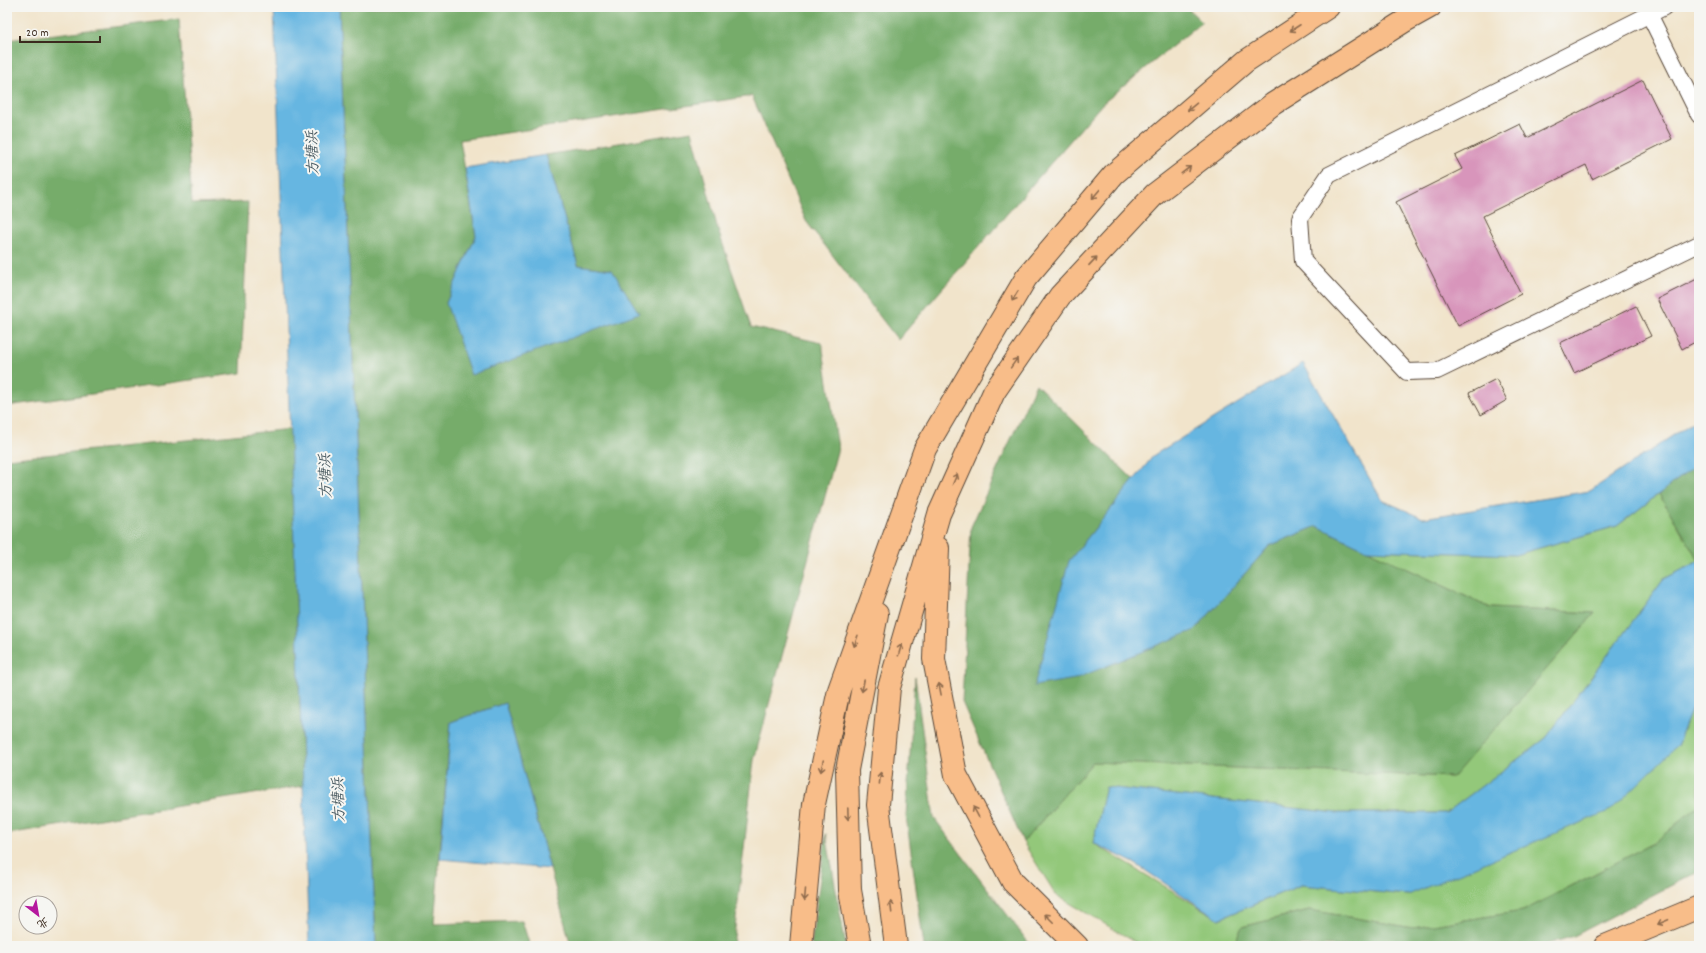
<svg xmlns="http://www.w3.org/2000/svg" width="1706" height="953" font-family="Dekko,'LXGW WenKai TC',sans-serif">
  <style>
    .green { fill: #93c87a; stroke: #67794c }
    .forest { fill: #76ac6a; stroke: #586b44 }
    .water { fill: #66b6e1; stroke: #507080 }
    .building { fill: #d895bb }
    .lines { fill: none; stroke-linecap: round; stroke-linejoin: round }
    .lane-casing { stroke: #564638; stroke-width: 18 }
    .highway-casing { stroke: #564638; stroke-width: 24 }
    .lane { stroke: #fff; stroke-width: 16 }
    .highway { stroke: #f8bd89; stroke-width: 22 }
    .oneway { stroke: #906c4e }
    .labels { text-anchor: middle; stroke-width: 4; stroke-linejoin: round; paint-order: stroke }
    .water-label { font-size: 15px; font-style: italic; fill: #4a5b62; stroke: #f6f6f2 }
  </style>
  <rect width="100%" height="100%" fill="#f6f6f2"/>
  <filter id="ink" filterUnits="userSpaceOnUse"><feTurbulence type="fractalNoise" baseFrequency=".025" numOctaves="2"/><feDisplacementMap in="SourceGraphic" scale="8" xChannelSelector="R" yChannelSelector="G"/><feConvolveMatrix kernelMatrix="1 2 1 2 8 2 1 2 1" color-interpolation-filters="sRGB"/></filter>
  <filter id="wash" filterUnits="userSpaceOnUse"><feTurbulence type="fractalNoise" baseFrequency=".012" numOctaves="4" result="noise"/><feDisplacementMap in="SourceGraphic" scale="16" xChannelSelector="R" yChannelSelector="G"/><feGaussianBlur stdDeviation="0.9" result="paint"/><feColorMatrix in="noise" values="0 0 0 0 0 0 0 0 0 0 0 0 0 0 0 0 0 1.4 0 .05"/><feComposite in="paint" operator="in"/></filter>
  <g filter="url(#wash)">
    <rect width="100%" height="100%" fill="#f1e4cb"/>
    <!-- green -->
    <path class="green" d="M1659,494L1699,561L1664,579L1546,738L1446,813H1337L1106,787L1093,843L1219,919L1301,885L1408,895L1677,746L1699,691V805L1654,843L1523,911L1413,928L1309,910L1242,927L1233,946H1142L1056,895L1023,842L1093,762L1452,777L1595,613L1491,608L1367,550L1515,555L1617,526Z"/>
    <!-- forest -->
    <path class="forest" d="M339,7H1186L1202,22L1102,104L898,340L806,221L752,96L460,140L476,236L446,303L612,270L578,265L546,155L692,131L718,230L751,327L822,343L838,448L754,760L733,946H571L505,703L451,722L434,924L522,921L530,946H376Z
      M179,19L192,204L248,202L241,373L7,406V40Z
      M1036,384L1134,480L1069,561L1195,630L1269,546L1317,526L1490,608L1595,613L1453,777L1093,762L1023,842L962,702L971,527Z
      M290,429L303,786L7,834V459Z
      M1699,463V561L1659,494Z
      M915,677L934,818L1031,946H924L906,816Z
      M1699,805V871L1574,936L1541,946H1233L1242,927L1309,910L1413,928L1523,911L1654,843Z
      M826,834L846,946H811Z"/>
    <!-- water -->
    <path class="water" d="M274,7H339L376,946H309Z
      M546,155L578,265L612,270L639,313L471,375L446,303L476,236L465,168Z
      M1303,363L1382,500L1423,518L1590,491L1699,418V463L1617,526L1515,555L1367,550L1317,526L1269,546L1195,630L1075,679L1034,686L1069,561L1154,455Z
      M1699,561V691L1677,746L1611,810L1408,895L1301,885L1219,919L1134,863L1093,843L1106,787L1337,813H1446L1546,738L1664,579Z
      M505,703L550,869L440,859L451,722Z"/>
    <g id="blocks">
      <!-- building -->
      <path class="building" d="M1643,80L1672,139L1592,179L1586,165L1483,216L1521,294L1458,326L1396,202L1462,169L1455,156L1520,124L1527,138Z
        M1699,278V340L1682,349L1657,299Z
        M1636,306L1651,336L1574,373L1560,343Z
        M1496,379L1507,400L1481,415L1469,393Z"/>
    </g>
  </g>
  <g filter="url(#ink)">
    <use href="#blocks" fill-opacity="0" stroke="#564638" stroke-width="1"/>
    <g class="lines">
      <defs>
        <path id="lane" d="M1664,7L1329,175L1300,218L1303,261L1407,372L1437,371L1699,244
          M1649,14L1699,115"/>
        <path id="highway" d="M938,548L934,659L956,775L1013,882L1077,946
          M801,946L814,804L839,690L925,449L1026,278L1114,174L1246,61L1328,7
          M860,946L850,890L847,770L877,614
          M896,946L878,805L889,688L939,514L994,392L1060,296L1155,194L1273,104L1403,22L1430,7
          M1605,946L1699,907"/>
      </defs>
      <!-- lane casing -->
      <use href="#lane" class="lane-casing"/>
      <!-- highway casing -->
      <use href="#highway" class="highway-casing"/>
      <!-- lane -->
      <use href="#lane" class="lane"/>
      <!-- highway -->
      <use href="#highway" class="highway"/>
    </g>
    <!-- one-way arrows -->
    <defs><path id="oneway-shaft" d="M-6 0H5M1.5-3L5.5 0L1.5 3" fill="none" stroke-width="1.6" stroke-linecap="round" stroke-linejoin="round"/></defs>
    <g class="oneway">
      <use href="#oneway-shaft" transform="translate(1295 28) rotate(147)"/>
      <use href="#oneway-shaft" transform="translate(1192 107) rotate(140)"/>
      <use href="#oneway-shaft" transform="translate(1186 170) rotate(-37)"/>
      <use href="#oneway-shaft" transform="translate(1096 194) rotate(130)"/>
      <use href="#oneway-shaft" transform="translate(1093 261) rotate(-47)"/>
      <use href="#oneway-shaft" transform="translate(1015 296) rotate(121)"/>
      <use href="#oneway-shaft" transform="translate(1014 363) rotate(-55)"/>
      <use href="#oneway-shaft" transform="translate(955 479) rotate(-66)"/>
      <use href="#oneway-shaft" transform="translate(856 641) rotate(109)"/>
      <use href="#oneway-shaft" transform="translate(900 650) rotate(-74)"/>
      <use href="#oneway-shaft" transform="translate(863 686) rotate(101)"/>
      <use href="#oneway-shaft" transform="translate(940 689) rotate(-101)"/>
      <use href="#oneway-shaft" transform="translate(822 766) rotate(102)"/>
      <use href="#oneway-shaft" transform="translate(880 778) rotate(-84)"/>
      <use href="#oneway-shaft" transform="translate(976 812) rotate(-118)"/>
      <use href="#oneway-shaft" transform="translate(848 814) rotate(88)"/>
      <use href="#oneway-shaft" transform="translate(805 895) rotate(95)"/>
      <use href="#oneway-shaft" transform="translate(891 907) rotate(-97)"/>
      <use href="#oneway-shaft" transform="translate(1049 918) rotate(-135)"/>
      <use href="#oneway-shaft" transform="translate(1663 922) rotate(157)"/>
    </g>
  </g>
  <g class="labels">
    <!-- water labels -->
    <g class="water-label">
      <text transform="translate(312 153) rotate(-92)" y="5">方塘浜</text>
      <text transform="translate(325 476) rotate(-92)" y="5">方塘浜</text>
      <text transform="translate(338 800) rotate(-92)" y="5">方塘浜</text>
    </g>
  </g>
  <!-- margin -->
  <rect width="1706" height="953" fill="none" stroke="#f6f6f2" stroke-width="24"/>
  <!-- north arrow -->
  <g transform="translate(38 915) rotate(149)"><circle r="19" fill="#f6f6f2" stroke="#aba49d"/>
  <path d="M0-3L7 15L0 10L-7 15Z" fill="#b5179e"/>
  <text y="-6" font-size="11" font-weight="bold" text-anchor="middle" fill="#3b2a1e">北</text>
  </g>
  <!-- scale -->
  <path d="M20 36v6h80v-6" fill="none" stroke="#3b2a1e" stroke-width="2"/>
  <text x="26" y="36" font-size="12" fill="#3b2a1e" stroke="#f6f6f2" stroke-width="3" paint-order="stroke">20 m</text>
</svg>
